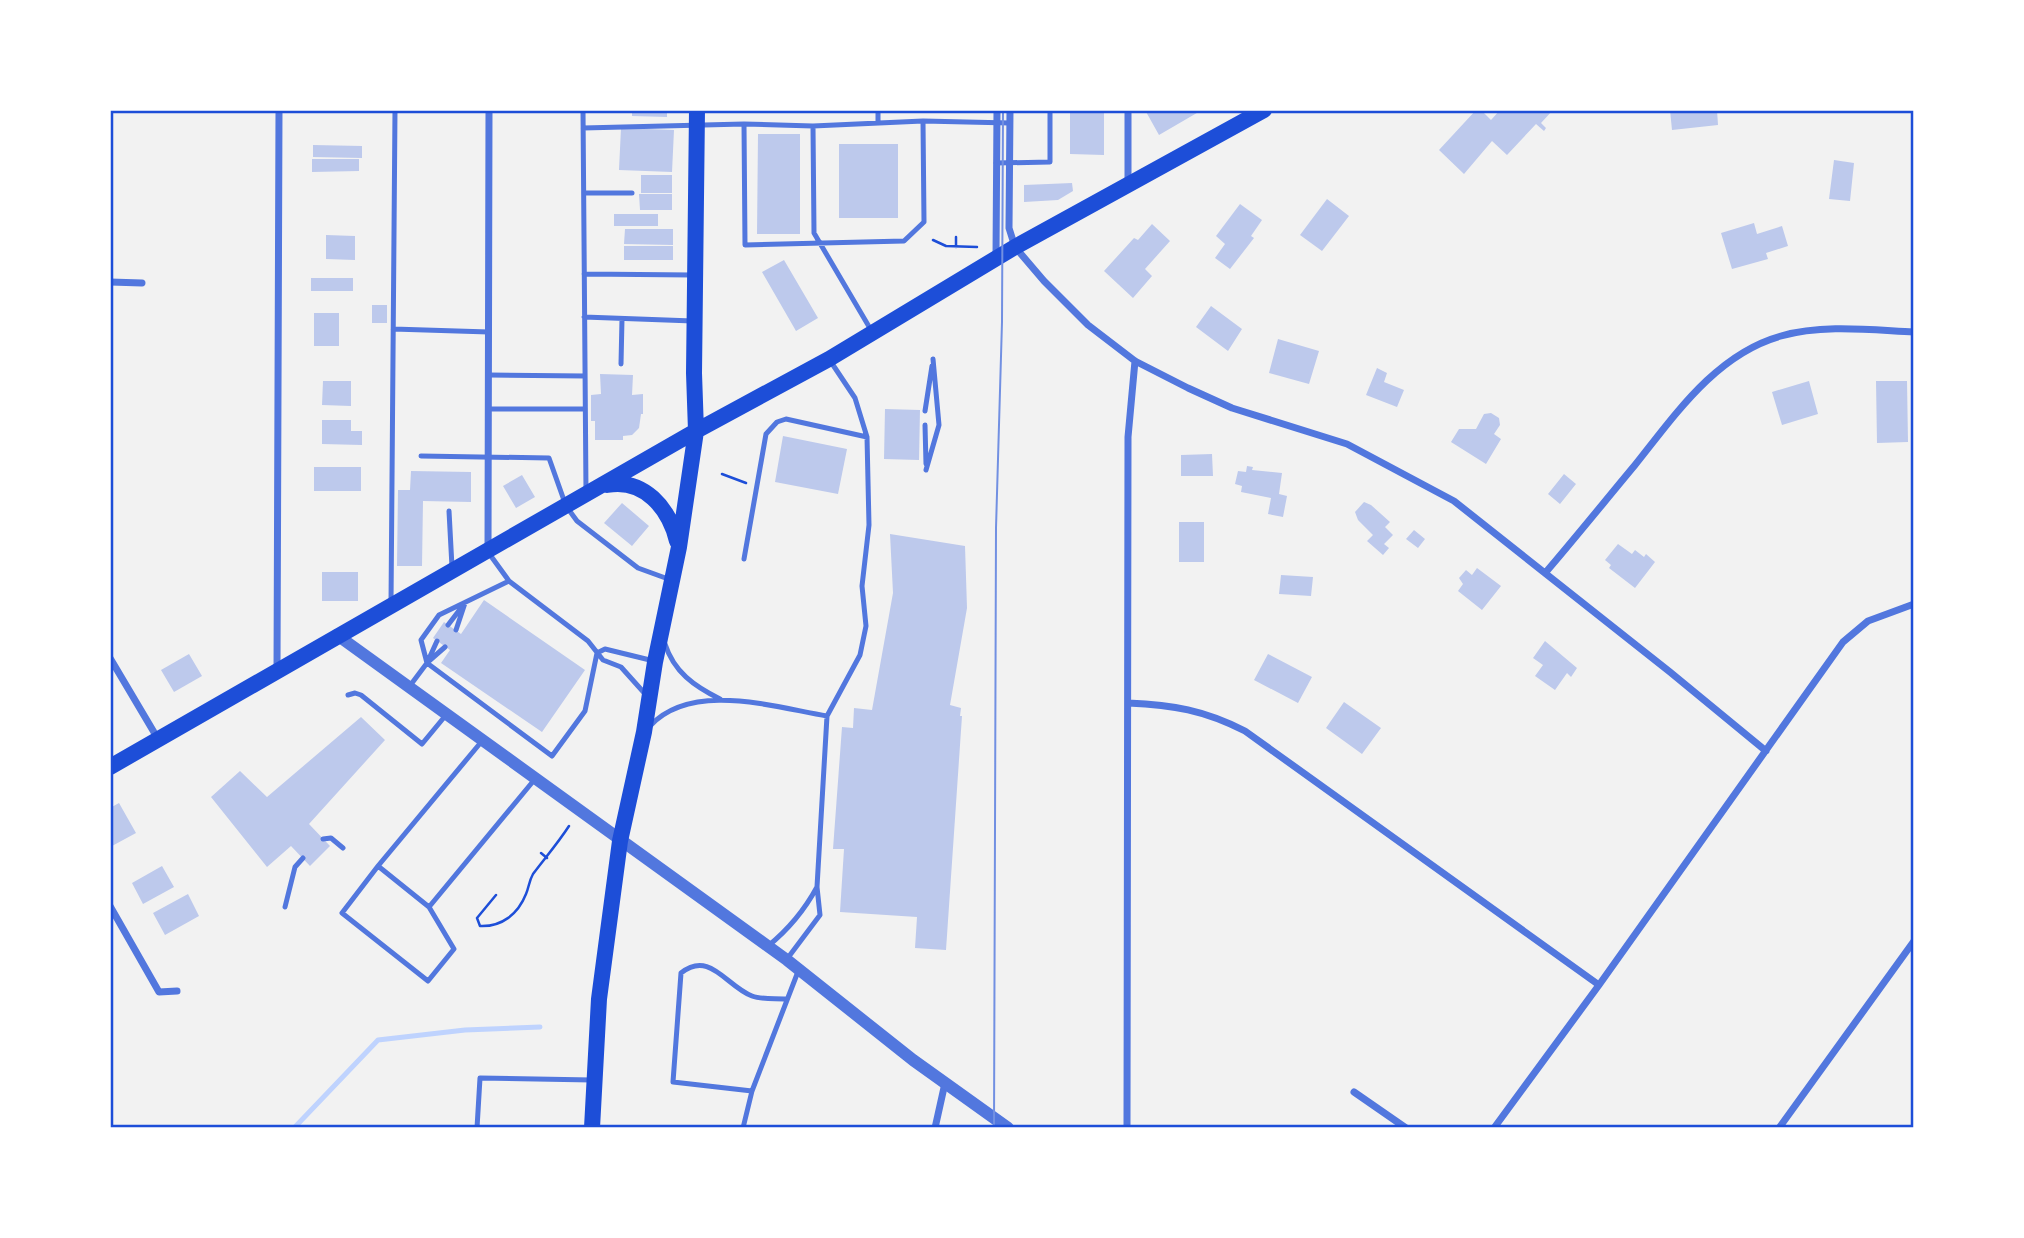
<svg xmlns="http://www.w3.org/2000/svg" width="2024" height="1238" font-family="Commissioner,sans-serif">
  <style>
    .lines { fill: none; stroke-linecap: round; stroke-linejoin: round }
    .stream { stroke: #bfd3fe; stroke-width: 5 }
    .building { fill: #bdc9ec }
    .path { stroke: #1d4ed8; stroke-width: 2.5 }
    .service { stroke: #5277de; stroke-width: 5 }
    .minor { stroke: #5277de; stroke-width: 7 }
    .tertiary { stroke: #5277de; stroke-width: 12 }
    .primary { stroke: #1d4ed8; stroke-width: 16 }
    .tram { stroke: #7290e2; stroke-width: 2 }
    .neatline { fill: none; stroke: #1d4ed8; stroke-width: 2.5 }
  </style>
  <rect width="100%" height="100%" fill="#f2f2f2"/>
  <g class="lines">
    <!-- stream -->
    <path class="stream" d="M294,1128L378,1040L465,1030L540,1027"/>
  </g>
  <!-- building -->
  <path class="building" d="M632,110H667V117L632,116Z
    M1070,110H1104V155L1070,154Z
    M1145,110H1202L1159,135Z
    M1476,110H1481L1491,120L1500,110H1553L1541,123L1546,128L1544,131L1536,124L1507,155L1492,141L1464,174L1439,150Z
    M1670,110H1717L1718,125L1672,130Z
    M621,128L674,130L672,172L619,170Z
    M758,134H800V234H757Z
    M839,144H898V218H839Z
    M313,145L362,146V158L313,157Z
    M312,159H359V171L312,172Z
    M1834,160L1854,163L1850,201L1829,199Z
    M641,175H672V193H641Z
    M1072,183L1073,191L1058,200L1024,202V185Z
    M639,194H672V210H640Z
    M1327,199L1349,216L1322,251L1300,235Z
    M1240,204L1262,220L1251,236L1254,238L1230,269L1215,258L1225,244L1216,236Z
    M614,214H658V226H614Z
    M1754,223L1757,234L1782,226L1788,246L1766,253L1768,259L1732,269L1721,233Z
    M1152,224L1170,241L1145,269L1152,276L1133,298L1104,271L1134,238L1138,240Z
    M625,229H673V245L624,244Z
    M326,235L355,236V260L326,259Z
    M624,246H673V260H624Z
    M784,260L818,318L796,331L762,272Z
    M311,278H353V291H311Z
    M372,305H387V323H372Z
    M1211,306L1242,329L1228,351L1196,327Z
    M314,313H339V346H314Z
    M1278,339L1319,351L1309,384L1269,373Z
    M1377,368L1387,373L1384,382L1404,390L1397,407L1366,395Z
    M600,374L633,375L632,395L643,394V414H641L639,428L632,435L623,436V440H595V421H591V395L601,394Z
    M323,381H351V406L322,405Z
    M1809,381L1818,414L1782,425L1772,392Z
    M1876,381H1907L1908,442L1877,443Z
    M885,409L920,410L919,460L884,459Z
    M1491,413L1499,418L1500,425L1494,434L1501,439L1486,464L1451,442L1459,429H1476L1484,414Z
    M322,420H351V431H362V445L322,444Z
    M783,436L847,449L838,494L775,482Z
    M1212,454L1213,476H1181V455Z
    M1247,466L1253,467L1252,470L1282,473L1279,494L1287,496L1283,517L1268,514L1271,498L1241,492L1242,486L1235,484L1238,471L1246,472Z
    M314,467H361V491H314Z
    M411,471L471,472V502L423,501L422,566H397L398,490H410Z
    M1564,474L1576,484L1560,504L1548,494Z
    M522,475L535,497L516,508L503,486Z
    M1364,502L1371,505L1390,522L1385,527L1393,535L1384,544L1389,548L1383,555L1367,541L1373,535L1358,520L1355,512Z
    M622,503L649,526L632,546L604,523Z
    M1179,522H1204V562H1179Z
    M1414,530L1425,539L1418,548L1406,539Z
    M890,534L965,546L967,608L950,705L961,708L960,716H962L946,950L915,948L917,917L840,912L844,849H833L842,727L853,728L854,708L872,710L893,593Z
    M1618,544L1632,554L1635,550L1644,557L1646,554L1655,562L1635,588L1609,568L1611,565L1605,560Z
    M1477,568L1501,586L1482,610L1458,591L1463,584L1459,578L1466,570L1472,575Z
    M322,572H358V601H322Z
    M1281,575L1313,577L1311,596L1279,594Z
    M484,600L585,670L542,732L441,663L450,650L433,638L444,622L461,634Z
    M1545,641L1577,668L1571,677L1567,673L1555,690L1535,676L1543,665L1533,658Z
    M189,654L202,676L174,692L161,670Z
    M1268,654L1312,677L1298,703L1254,680Z
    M1344,702L1381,728L1362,754L1326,728Z
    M361,717L385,740L309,824L330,846L310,866L291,846L267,867L211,797L240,771L267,797Z
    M119,803L136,833L112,846L110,808Z
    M162,866L174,887L143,904L132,883Z
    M188,894L199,916L165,935L153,913Z"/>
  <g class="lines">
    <!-- path -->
    <path class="path" d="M933,240L946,246L977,247
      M956,247V237
      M722,474L746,483
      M541,853L547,858
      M496,895L477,918L480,926C502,927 518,914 526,894C529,887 529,881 533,874C545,858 558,843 569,826"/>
    <!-- service -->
    <path class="service" d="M583,110L586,492
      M878,123V110
      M744,124L745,245L904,241L924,222L923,121
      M583,128L744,124L813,126
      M996,163L1050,162V110
      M584,193H632
      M584,274L693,275
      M584,317L693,321
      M393,329L489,332
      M871,330L814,233L813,126L923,121L1010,123
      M621,364L622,319
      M489,375L585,376
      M489,409H585
      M925,411L932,366
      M925,425L926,464
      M421,456L549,458L566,506L577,521L638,568L671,580
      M926,470L939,425L933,359
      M449,511L452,567
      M488,552L509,581L588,641L603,660L621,667L647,696
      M744,559L766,434L777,422L786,419L867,437
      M509,581L439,615L421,640L427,663L552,756L585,711L597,653
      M391,604L395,110
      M448,625L461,608
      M456,630L465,603
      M665,644C674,672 694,686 720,699
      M597,653L605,649L654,661
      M429,661L445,647
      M409,687L427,663L437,641
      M348,695L355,693L361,695L422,744L446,715
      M650,726C692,681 773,707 827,716
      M482,741L378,866L429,907L535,779
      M323,839L331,838L343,848
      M378,866L342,913L428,981L454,949L429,907
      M285,907L295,867L303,858
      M768,946C789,929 804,911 817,887
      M787,959L820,915L817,887L827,716L860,655L866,626L862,586L869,525L867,437L855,398L831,362
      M786,999C776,998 762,1000 752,996C726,986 710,950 681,973L673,1082L752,1091L799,969
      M477,1128L480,1078L592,1080
      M743,1128L752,1091"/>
    <!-- minor -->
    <path class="minor" d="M1010,110L1009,228L1015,247L1044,281L1088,325L1135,361L1188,388L1232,408L1347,444L1454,501L1670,672L1766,751
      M1128,110V183
      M996,257L997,110
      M110,282L142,283
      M488,551L489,110
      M1546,572C1576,537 1605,501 1635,465C1675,415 1716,354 1781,336C1823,324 1871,330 1914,332
      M110,658L158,739
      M277,670L279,110
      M1128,703C1173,705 1204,710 1245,731L1599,985
      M110,906L159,992L177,991
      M1354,1092L1406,1128
      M935,1128L945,1083
      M1127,1128L1128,437L1135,361
      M1494,1128L1599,985L1843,642L1868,621L1914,604
      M1779,1128L1914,941"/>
    <!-- tertiary -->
    <path class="tertiary" d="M337,635L787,960L913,1060L1008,1128"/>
    <!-- primary -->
    <path class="primary" d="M607,485C644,478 669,508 677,541
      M110,767L696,431L829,359L1015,247L1264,110
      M592,1128L599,999L620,841L644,732L655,662L679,547L696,431L694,373L697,110"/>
    <!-- tram -->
    <path class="tram" d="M994,1128L996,528L1002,322L1003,110"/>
  </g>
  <!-- border -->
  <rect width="2024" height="1238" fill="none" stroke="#ffffff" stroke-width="224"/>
  <rect x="112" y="112" width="1800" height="1014" class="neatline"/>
</svg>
